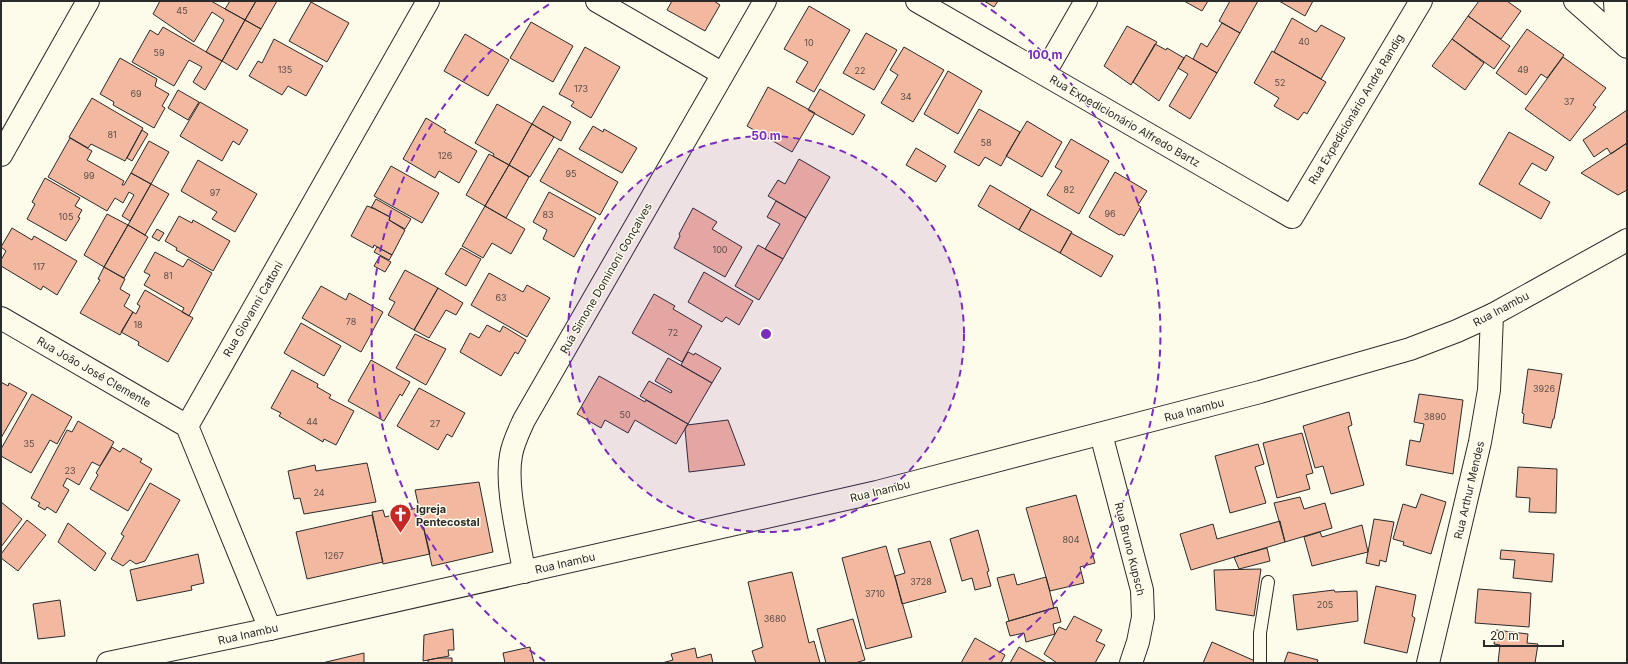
<svg xmlns="http://www.w3.org/2000/svg" width="1628" height="664" font-family="Inter,sans-serif">
  <style>
    .building { fill: #f2b8a0; stroke: #2b2b2b }
    .lines { fill: none; stroke-linecap: round; stroke-linejoin: round }
    .service-casing { stroke: #2b2b2b; stroke-width: 14 }
    .minor-casing { stroke: #2b2b2b; stroke-width: 24 }
    .tertiary-casing { stroke: #2b2b2b; stroke-width: 24 }
    .service { stroke: #fdfbea; stroke-width: 12 }
    .minor { stroke: #fdfbea; stroke-width: 22 }
    .tertiary { stroke: #fdfbea; stroke-width: 22 }
    .ring { fill: none; stroke: #7b2cbf; stroke-width: 2; stroke-dasharray: 7 5 }
    .labels { text-anchor: middle; stroke-width: 3; stroke-linejoin: round; paint-order: stroke }
    .number-label { font-size: 9px; fill: #5d4e48 }
    .street-label { font-size: 11px; fill: #2b2b2b; stroke: #fdfbea }
    .poi-label { font-size: 11px; font-weight: bold; fill: #2b2b2b; stroke: #fdfbea; text-anchor: start }
    .centre { fill: #7b2cbf; stroke: #fdfbea; stroke-width: 2 }
    .ring-label { font-size: 12px; text-anchor: middle; font-weight: bold; fill: #7b2cbf; stroke: #fdfbea; stroke-width: 3; stroke-linejoin: round; paint-order: stroke }
  </style>
  <rect width="100%" height="100%" fill="#fdfbea"/>
  <!-- building -->
  <path class="building" d="M160,1H211L245,20L222,61L206,52L224,20L212,12L194,42L153,14Z
    M230,1H256L245,20L225,9Z
    M256,1H277L261,29L245,20Z
    M672,1H714L720,5L705,31L667,10Z
    M984,1H998L994,7Z
    M1184,1H1208L1202,11Z
    M1230,1H1258L1240,33L1219,21Z
    M1279,1H1313L1305,16Z
    M1479,1H1507L1521,11L1501,39L1468,16Z
    M311,2L349,23L327,62L289,41Z
    M809,6L850,30L814,92L796,82L808,62L784,49Z
    M1468,16L1510,46L1494,69L1452,39Z
    M1292,18L1316,32L1321,25L1345,38L1321,79L1274,52Z
    M245,20L261,29L237,70L222,61Z
    M531,22L573,46L553,82L510,58Z
    M1222,23L1240,33L1217,73L1193,59L1201,43L1207,47Z
    M1127,26L1157,42L1131,85L1104,66Z
    M163,27L222,61L205,90L193,82L202,67L189,60L174,86L132,62L150,30L158,35Z
    M1527,29L1564,55L1547,78L1541,74L1526,95L1496,73Z
    M866,33L897,50L874,90L843,73Z
    M465,34L509,60L488,96L444,71Z
    M274,39L323,66L306,96L288,86L282,95L249,76L258,61L262,63Z
    M1452,39L1484,63L1465,90L1432,66Z
    M1155,44L1166,50L1167,48L1184,58L1159,101L1133,82Z
    M585,47L620,67L591,118L571,106L574,102L559,94Z
    M904,47L944,70L913,122L881,103L898,75L890,70Z
    M1272,51L1326,82L1307,114L1304,112L1298,120L1274,106L1279,98L1254,83Z
    M1186,55L1217,73L1190,119L1169,106L1188,74L1178,68Z
    M1563,57L1606,88L1593,105L1596,107L1570,141L1525,109Z
    M120,58L157,79L155,86L169,94L162,106L165,108L154,128L113,105L114,102L100,94Z
    M948,71L982,91L958,134L924,114Z
    M768,87L815,113L792,152L747,126Z
    M820,89L865,115L853,135L808,110Z
    M178,90L199,102L188,120L168,108Z
    M92,98L143,128L125,161L91,144L88,148L69,137Z
    M200,102L248,130L239,145L233,141L222,161L180,136Z
    M497,104L532,124L509,165L493,156L494,154L475,143Z
    M543,106L571,122L561,141L532,124Z
    M979,109L1020,132L1001,166L985,157L979,166L954,152Z
    M1627,110V143L1611,154L1607,148L1594,157L1583,140Z
    M426,118L446,130L444,132L477,151L459,183L439,171L435,178L403,159Z
    M1027,121L1062,142L1042,177L1006,156Z
    M532,124L554,137L530,177L509,165Z
    M593,126L603,132L604,129L637,148L622,173L579,149Z
    M142,130L148,134L132,161L127,158Z
    M1509,132L1554,157L1546,171L1532,163L1519,184L1550,202L1541,219L1479,184Z
    M70,138L92,151L87,160L124,181L122,185H124L131,173L151,184L130,221L122,216L134,195L129,192L123,203L115,198L107,211L48,177Z
    M1071,139L1109,161L1079,214L1047,195L1062,171L1055,167Z
    M149,141L169,152L151,184L131,173Z
    M1627,143V190L1618,195L1581,173Z
    M559,148L618,182L600,215L540,181Z
    M916,148L946,166L936,182L906,165Z
    M489,154L509,165L485,206L466,195Z
    M799,159L830,177L806,218L768,196L778,180L785,184Z
    M198,160L257,194L235,232L212,219L217,212L181,191Z
    M509,165L529,177L506,218L485,206Z
    M391,166L439,193L422,223L374,196Z
    M1115,172L1147,191L1138,205L1141,207L1124,236L1121,234L1119,235L1089,217Z
    M45,178L80,198L75,206L82,210L78,217L80,218L66,241L27,219L35,204L32,202Z
    M151,184L169,194L145,235L128,225Z
    M990,185L1031,209L1019,230L978,206Z
    M549,192L596,218L574,257L543,239L547,230L533,222Z
    M376,199L411,219L405,229L389,220L390,217L373,208H371Z
    M776,201L806,218L783,259L765,249L780,224L767,217Z
    M367,206L373,208L390,217L389,220L405,230L392,255L374,245L373,248L351,236Z
    M485,206L525,229L511,254L492,243L483,258L462,246Z
    M693,208L717,222L712,229L742,247L725,277L674,248L680,236L679,234Z
    M1031,209L1072,232L1060,253L1019,230Z
    M107,214L128,225L104,267L84,255Z
    M179,216L192,223L193,220L230,241L213,271L176,250L177,248L165,241Z
    M128,225L148,237L124,278L104,267Z
    M12,228L32,240L34,236L77,261L57,295L43,286L41,290L1,266V260L6,251L1,247Z
    M157,229L164,233L159,241L152,237Z
    M1071,233L1113,256L1101,277L1060,253Z
    M758,245L783,259L759,300L735,286Z
    M377,247L392,255L389,260L374,252Z
    M461,248L481,259L466,286L445,274Z
    M155,252L183,267L188,259L212,273L189,316L182,312L184,308L144,285L150,275L144,272Z
    M380,256L391,262L385,272L374,266Z
    M104,267L125,279L120,289L130,295L124,306L133,312L120,335L80,313L100,280L98,279Z
    M405,270L438,288L414,330L388,315L395,302L389,299Z
    M704,272L753,301L739,325L726,317L722,322L688,302Z
    M489,273L523,292L527,285L550,298L527,337L471,305Z
    M321,286L346,300L349,293L383,312L361,352L302,318Z
    M438,288L463,303L456,315L446,310L429,338L414,330Z
    M145,290L193,318L168,362L138,345L139,342L121,332L133,312L136,314L140,306L137,304Z
    M654,294L675,306L673,309L702,326L682,362L632,333Z
    M301,323L341,346L324,376L284,353Z
    M487,325L500,332L503,326L526,340L518,354L515,352L501,376L460,352L470,333L479,338Z
    M415,334L446,349L426,385L396,368Z
    M688,352L694,355L695,353L721,368L712,383L681,365Z
    M668,358L712,383L688,424L640,396L649,381L671,393L672,391L655,381Z
    M371,360L410,382L402,396L400,394L384,421L348,401Z
    M1528,369L1562,374L1554,419H1553L1551,428L1523,423L1524,414L1522,413Z
    M292,370L318,384L317,387L331,395L329,398L354,411L336,445L324,439L323,442L279,416L281,413L271,408Z
    M599,376L645,402L646,400L688,424L676,444L635,420L628,433L605,420L601,428L577,414Z
    M1,382L8,386L9,383L27,393L1,438Z
    M419,388L465,413L452,437L447,434L438,450L397,426Z
    M32,394L72,417L57,444L50,440L31,473L1,456V449Z
    M1419,394L1463,400L1453,474L1406,465L1410,440L1420,442L1424,424L1414,422Z
    M1349,412L1352,425L1348,427L1364,485L1331,494L1323,466L1315,468L1303,426Z
    M728,420L745,465L689,472L685,429L687,425Z
    M78,421L114,442L100,466L92,462L79,485L67,478L63,486L69,490L56,513L47,507L45,510L38,506L40,503L31,498L67,430L72,432Z
    M1302,433L1313,473L1306,475L1310,489L1277,498L1263,443Z
    M1258,444L1264,464L1255,467L1266,503L1230,513L1215,456Z
    M112,447L120,452L123,448L142,459L140,462L152,469L128,511L90,489L98,475L96,473Z
    M367,463L376,502L304,514L300,498L294,499L288,471L315,465L316,471Z
    M1518,467L1557,469L1556,513L1529,512L1530,498L1516,497Z
    M479,482L493,552L432,566L415,490Z
    M150,483L180,500L145,561L136,564L130,560L123,566L111,559L124,536L121,534Z
    M1421,494L1446,502L1431,554L1403,545L1404,542L1393,539L1403,504L1416,508Z
    M1076,495L1095,563L1080,567L1084,583L1050,591L1026,508Z
    M1300,497L1304,509L1325,503L1332,528L1285,542L1274,503Z
    M1,502L22,519L1,547Z
    M419,508L430,554L383,564L372,512L383,510L385,517L393,515V512Z
    M372,515L383,562L307,579L296,532Z
    M1374,519L1394,522L1386,562L1380,560L1379,566L1366,563Z
    M27,520L46,535L18,571L1,558V554Z
    M1280,521L1285,542L1191,570L1180,534L1213,524L1217,539Z
    M68,523L106,553L95,571L58,542Z
    M1362,525L1368,552L1312,566L1304,537L1320,532L1322,537Z
    M978,530L989,571L987,572L991,586L975,590L972,578L962,581L950,539Z
    M930,541L946,592L902,604L895,576L905,573L898,549Z
    M886,546L912,637L866,649L842,558Z
    M1267,548L1270,561L1239,569L1234,557Z
    M1501,550L1554,554L1552,582L1513,578L1515,560L1500,559Z
    M198,554L204,583L191,586L192,590L137,601L130,570Z
    M1261,569L1254,616L1216,610L1214,570Z
    M792,572L809,643L814,641L820,663H756L752,651L763,647L748,582Z
    M1014,574L1017,585L1046,577L1054,608L1009,621L997,578Z
    M1376,586L1416,595L1412,616L1415,618L1407,653L1364,643Z
    M1478,589L1531,593L1529,627L1475,623Z
    M1334,590L1335,592L1357,591L1358,621L1297,630L1293,595Z
    M60,600L65,636L38,639L33,604Z
    M1057,607L1061,622L1053,624L1055,634L1026,642L1024,633L1010,636L1006,622Z
    M1074,616L1102,630L1096,641L1105,645L1095,663H1057L1044,654L1059,627L1066,630Z
    M853,619L865,660L855,663H826L817,629Z
    M453,629L454,650H448L449,656L423,661L424,635Z
    M1496,630L1528,634L1527,643L1538,644L1535,663H1498L1500,645L1494,644Z
    M975,638L1005,655L1001,663H961Z
    M1212,642L1255,661V663H1203Z
    M530,647L534,663H505L503,653Z
    M1019,647L1047,663H1010Z
    M695,648L697,658L711,654L713,663H662L673,660L671,654Z
    M1288,652L1318,660L1317,663H1284Z
    M364,653V663H322Z
    M438,658H452V663H428V660Z"/>
  <g class="lines">
    <defs>
      <path id="service" d="M1260,663V633L1268,582"/>
      <path id="minor" d="M597,1L723,74
        M917,1L1292,217L1421,1
        M1575,1L1627,47
        M1615,1L1617,37
        M1044,74L1086,1
        M1,155L88,1
        M1,318L187,426
        M1101,434L1142,590L1143,617L1138,642L1131,663
        M524,572C519,538 505,488 511,455C513,443 519,431 524,420L765,1
        M270,629L187,426L428,1
        M1428,663L1480,442L1489,390L1492,315"/>
      <path id="tertiary" d="M108,663L270,629L877,492L1260,392L1410,349L1457,331L1492,315L1627,240"/>
    </defs>
    <!-- service casing -->
    <use href="#service" class="service-casing"/>
    <!-- minor casing -->
    <use href="#minor" class="minor-casing"/>
    <!-- tertiary casing -->
    <use href="#tertiary" class="tertiary-casing"/>
    <!-- service -->
    <use href="#service" class="service"/>
    <!-- minor -->
    <use href="#minor" class="minor"/>
    <!-- tertiary -->
    <use href="#tertiary" class="tertiary"/>
  </g>
  <!-- distance rings -->
  <circle cx="766" cy="334" r="198" fill="#7b2cbf" fill-opacity=".12"/>
  <g class="ring">
    <circle cx="766" cy="334" r="198"/>
    <path d="M545 661A395 395 0 0 1 551 3M981 3A395 395 0 0 1 987 661"/>
  </g>
  <!-- icons -->
  <defs>
    <symbol id="church-pin" viewBox="-11 -11 22 30"><path d="M0 17L-7.5 6A9.5 9.5 0 1 1 7.5 6Z" fill="#c62828" stroke="#fdfbea"/><path d="M-1.2-6h2.4v3.5h3.3v2.4h-3.3V6h-2.4V-.1h-3.3v-2.4h3.3Z" fill="#fff"/></symbol>
  </defs>
  <g fill-rule="evenodd">
    <use href="#church-pin" x="388" y="502" width="25" height="34"/>
  </g>
  <g class="labels">
    <!-- number labels -->
    <g class="number-label">
      <text x="182" y="14">45</text>
      <text x="1304" y="45">40</text>
      <text x="809" y="46">10</text>
      <text x="159" y="56">59</text>
      <text x="285" y="73">135</text>
      <text x="1523" y="73">49</text>
      <text x="860" y="74">22</text>
      <text x="1280" y="86">52</text>
      <text x="581" y="92">173</text>
      <text x="136" y="97">69</text>
      <text x="906" y="100">34</text>
      <text x="1569" y="105">37</text>
      <text x="112" y="138">81</text>
      <text x="986" y="146">58</text>
      <text x="445" y="159">126</text>
      <text x="571" y="177">95</text>
      <text x="89" y="179">99</text>
      <text x="1069" y="193">82</text>
      <text x="215" y="196">97</text>
      <text x="1110" y="217">96</text>
      <text x="548" y="218">83</text>
      <text x="66" y="220">105</text>
      <text x="720" y="253">100</text>
      <text x="39" y="270">117</text>
      <text x="168" y="279">81</text>
      <text x="501" y="301">63</text>
      <text x="351" y="325">78</text>
      <text x="138" y="328">18</text>
      <text x="673" y="336">72</text>
      <text x="1544" y="392">3926</text>
      <text x="625" y="418">50</text>
      <text x="1435" y="420">3890</text>
      <text x="312" y="425">44</text>
      <text x="435" y="427">27</text>
      <text x="29" y="447">35</text>
      <text x="70" y="474">23</text>
      <text x="319" y="496">24</text>
      <text x="1071" y="543">804</text>
      <text x="334" y="559">1267</text>
      <text x="921" y="585">3728</text>
      <text x="875" y="597">3710</text>
      <text x="1325" y="608">205</text>
      <text x="775" y="622">3680</text>
    </g>
    <!-- street labels -->
    <g class="street-label">
      <text transform="translate(1356 109) rotate(-59)" y="4">Rua Expedicionário André Randig</text>
      <text transform="translate(1125 121) rotate(30)" y="4">Rua Expedicionário Alfredo Bartz</text>
      <text transform="translate(606 278) rotate(-60)" y="4">Rua Simone Dominoni Gonçalves</text>
      <text transform="translate(253 309) rotate(-60)" y="4">Rua Giovanni Cattoni</text>
      <text transform="translate(1501 309) rotate(-28)" y="4">Rua Inambu</text>
      <text transform="translate(94 372) rotate(30)" y="4">Rua João José Clemente</text>
      <text transform="translate(1194 410) rotate(-15)" y="4">Rua Inambu</text>
      <text transform="translate(1469 490) rotate(-77)" y="4">Rua Arthur Mendes</text>
      <text transform="translate(880 491) rotate(-14)" y="4">Rua Inambu</text>
      <text transform="translate(1130 549) rotate(76)" y="4">Rua Bruno Kupsch</text>
      <text transform="translate(565 563) rotate(-13)" y="4">Rua Inambu</text>
      <text transform="translate(248 634) rotate(-13)" y="4">Rua Inambu</text>
    </g>
    <!-- poi labels -->
    <g class="poi-label">
      <text x="416" y="513">Igreja<tspan x="416" dy="13">Pentecostal</tspan></text>
    </g>
  </g>
  <circle cx="766" cy="334" r="6" class="centre"/>
  <g class="ring-label">
    <text x="1045" y="59">100 m</text>
    <text x="766" y="140">50 m</text>
  </g>
  <!-- border -->
  <rect width="1628" height="664" fill="none" stroke="#2b2b2b" stroke-width="4"/>
  <!-- scale -->
  <path d="M1484 640v6h79v-6" fill="none" stroke="#2b2b2b" stroke-width="2"/>
  <text x="1490" y="640" font-size="12" fill="#2b2b2b" stroke="#fdfbea" stroke-width="3" paint-order="stroke">20 m</text>
</svg>
